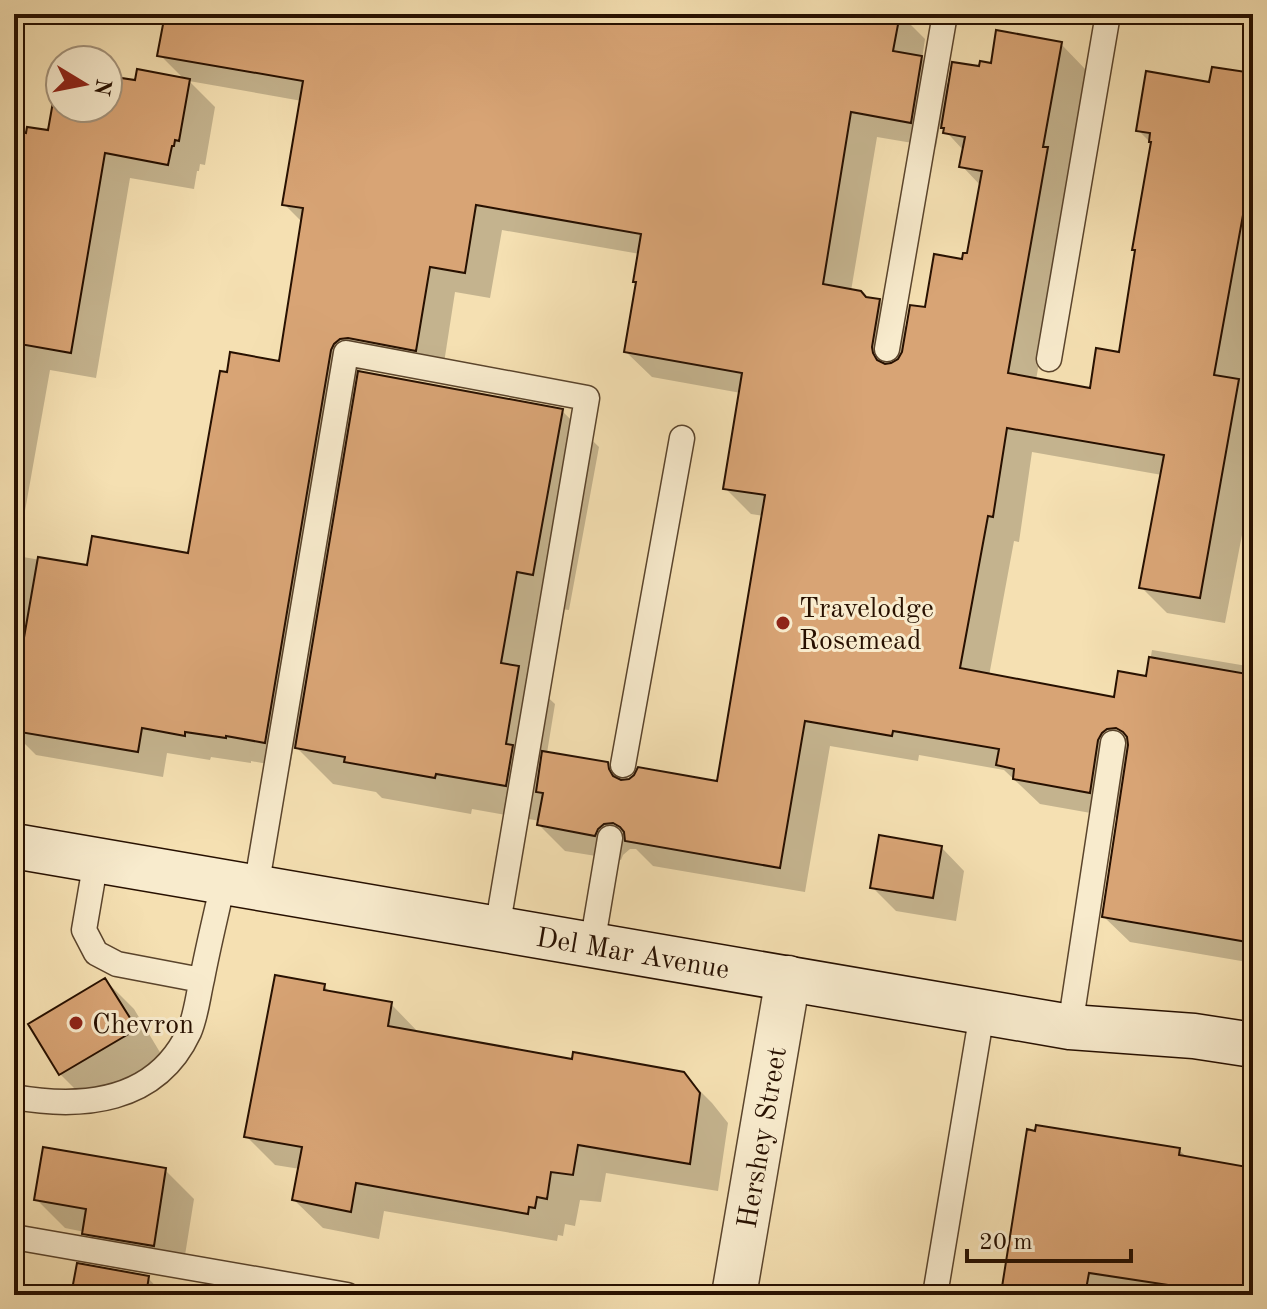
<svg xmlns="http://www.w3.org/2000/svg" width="1267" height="1309" font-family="'Old Standard TT',serif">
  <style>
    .shadow { fill: #0003; fill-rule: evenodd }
    .building { fill: #d8a475; stroke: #271000; stroke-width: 2 }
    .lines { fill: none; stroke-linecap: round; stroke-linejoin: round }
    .lane-casing { stroke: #5a442c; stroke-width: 27 }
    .street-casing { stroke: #5a442c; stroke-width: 47 }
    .secondary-casing { stroke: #271000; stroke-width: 47 }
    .lane { stroke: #f8ebcd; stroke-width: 24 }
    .street { stroke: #f8ebcd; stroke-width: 44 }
    .secondary { stroke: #f8ebcd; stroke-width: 44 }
    .poi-dot { fill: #8f2418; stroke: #f8ebcd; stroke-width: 3 }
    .labels { text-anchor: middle; stroke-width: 6; stroke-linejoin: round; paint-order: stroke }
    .poi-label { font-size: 28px; fill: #271000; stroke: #f8ebcd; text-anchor: start }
    .street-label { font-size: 28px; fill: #271000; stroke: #f8ebcd }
  </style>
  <rect width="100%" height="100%" fill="#f5e0b2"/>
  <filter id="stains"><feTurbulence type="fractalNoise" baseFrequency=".0025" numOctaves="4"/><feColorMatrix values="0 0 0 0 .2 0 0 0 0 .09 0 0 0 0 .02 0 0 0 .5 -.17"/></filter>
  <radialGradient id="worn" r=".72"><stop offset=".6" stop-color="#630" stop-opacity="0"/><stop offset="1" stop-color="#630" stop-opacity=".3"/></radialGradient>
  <!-- shadow -->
  <path class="shadow" d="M167,14H900L925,39L922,59L950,86L981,69L1061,44L1086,70L1068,171L1072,175L1036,380L1092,390L1120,354L1152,144L1138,130L1211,84L1253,75V325L1245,371L1253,372V478L1225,623L1167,613L1141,587L1162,475L1032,452L1019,542L1014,541L989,676L1115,699L1147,679L1152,650L1253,667V963L1130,942L1104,917L1119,818L1040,804L1004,770L919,755L918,761L830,746L805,892L653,866L636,849H630L623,855L621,860L565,851L539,825L540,821L472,809L471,814L382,798L376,792L333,784L294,745L290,768L251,761V763L211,757L210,760L167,753L163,777L36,755L14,733V707L20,673L14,671V133H50L60,77V108H108V78L136,82L185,80L160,55ZM189,81L302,101L284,204L303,223L281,363L190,555L88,568L17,556L50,370L96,378L130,178L194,189L197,171H199L200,164L205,165L215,107ZM940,125L964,151L962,166L981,186L969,256L927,310L908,329L879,301L867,299L851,291L877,137L936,147ZM502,230L640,254L635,281L638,284L626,352L652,377L741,393L725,488L751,514L764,516L719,783L625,781L607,764L547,753L555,704L539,689L553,608L569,610L599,447L562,411L358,373L366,364L442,376L455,292L490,298Z
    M941,847L964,871L956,921L896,911L872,887Z
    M105,980L134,1009L164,1059L89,1103L60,1074Z
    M324,986L331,993L391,1004L420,1034L574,1062L683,1074L712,1103L728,1123L718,1191L606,1173L601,1202L580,1200L575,1226L565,1224L563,1236L558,1235L557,1241L384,1211L379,1239L323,1228L294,1200L300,1169L275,1165L246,1136Z
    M1179,1150L1189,1159L1253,1170V1295H1014L1004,1286Z
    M165,1170L194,1199L182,1274L113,1262L85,1232L65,1228L36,1199Z
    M148,1278L164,1295H73Z"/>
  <!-- building -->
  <path class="building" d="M165,14H900L893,51L922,56L911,123L851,112L823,284L861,291L866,297L880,299L872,347L873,353L877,360L885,364L891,363L898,359L902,352L910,305L925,307L934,254L962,259L963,253H967L982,171L959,167L965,137L943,133L944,128H941L952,62L979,66L980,61L991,63L996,30L1062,42L1043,147H1048L1008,373L1090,388L1096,348L1119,352L1135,250H1132L1151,142H1149L1150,133L1136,131L1146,71L1209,82L1212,67L1253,73V194L1247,193L1214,375L1239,379L1200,598L1139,588L1164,455L1007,428L993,517L988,516L960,668L1114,697L1118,671L1146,676L1149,657L1253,675V943L1102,917L1128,745L1127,737L1123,732L1116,728L1107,729L1102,733L1098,740L1090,793L1013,779L1014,769L996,765L999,749L893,731L892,736L805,721L780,868L625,841L624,832L620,827L613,823L604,824L598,829L595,836L537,825L543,793L536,792L542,751L608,762L609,769L613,776L621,780L629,779L634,775L638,767L717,781L765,495L723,489L742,373L624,352L636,282H633L641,234L476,205L465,273L430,267L416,351L348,338L340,339L334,344L331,350L265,743L226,736V738L185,732V736L142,728L138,752L14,731V695L38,557L87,565L92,536L188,553L220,371L227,372L230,352L279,361L303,208L282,205L303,81L157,56Z
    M59,68L60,108H108V76L135,80L137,69L190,79L179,141L175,140L174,146H172L168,165L105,153L71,353L14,343V131L26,133L27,127L48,130Z
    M358,371L563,409L533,575L517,572L501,663L519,666L506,744L513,745L506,786L436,774L435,778L344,762L345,757L295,748Z
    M879,835L942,846L933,898L870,888Z
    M275,975L325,984L324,990L392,1002L388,1026L572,1059L573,1052L684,1072L700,1093L690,1164L578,1145L573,1175L551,1172L547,1199L537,1197L535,1208L529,1207L528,1214L356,1183L351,1212L292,1200L302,1147L244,1137Z
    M105,978L137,1029L59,1075L28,1024Z
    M1036,1125L1180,1148L1179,1155L1253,1168V1295H1207L1208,1291L1089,1273L1085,1295H1056L1002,1287L1027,1129L1035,1131Z
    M43,1147L166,1168L154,1246L82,1234L86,1209L34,1200Z
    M77,1263L149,1276L146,1295H71Z"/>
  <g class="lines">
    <defs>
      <path id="lane" d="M887,349L945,14
        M1049,359L1108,14
        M623,765L682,438
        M96,860L84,930L96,953L117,964L201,980
        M256,888L346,353L587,398L497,929
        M592,945L610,838
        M1070,1027L1113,743
        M14,1097C82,1109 156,1103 189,1032C196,1016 198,996 202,979C208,947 216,915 223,883
        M14,1237L347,1295
        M935,1295L982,1013"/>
      <g id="street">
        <path id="s1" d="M734,1295L788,978"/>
      </g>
      <g id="secondary">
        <path id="s2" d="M14,846L1070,1027L1194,1036L1253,1045"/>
      </g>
    </defs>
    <!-- lane casing -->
    <use href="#lane" class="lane-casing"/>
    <!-- street casing -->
    <use href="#street" class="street-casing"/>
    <!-- secondary casing -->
    <use href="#secondary" class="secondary-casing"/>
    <!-- lane -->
    <use href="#lane" class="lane"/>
    <!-- street -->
    <use href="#street" class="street"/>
    <!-- secondary -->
    <use href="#secondary" class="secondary"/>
  </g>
  <!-- markers -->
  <g class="poi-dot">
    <circle cx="783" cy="623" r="8"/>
    <circle cx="76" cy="1023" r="8"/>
  </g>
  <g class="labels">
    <!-- poi labels -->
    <g class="poi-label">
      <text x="799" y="617">Travelodge<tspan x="799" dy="32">Rosemead</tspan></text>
      <text x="92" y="1033">Chevron</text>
    </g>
    <!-- street labels -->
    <g class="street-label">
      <text dy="10" stroke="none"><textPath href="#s2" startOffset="628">Del Mar Avenue</textPath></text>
      <text dy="10" stroke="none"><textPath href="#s1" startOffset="160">Hershey Street</textPath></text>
    </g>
  </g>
  <!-- margin -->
  <rect width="1267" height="1309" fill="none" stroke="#f5e0b2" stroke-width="48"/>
  <rect x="16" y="16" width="1235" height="1277" fill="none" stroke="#271000" stroke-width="4"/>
  <rect x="24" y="24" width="1219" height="1261" fill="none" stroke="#271000" stroke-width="2"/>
  <!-- north arrow -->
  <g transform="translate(84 84) rotate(100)"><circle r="38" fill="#f8ebcd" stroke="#a4937b" stroke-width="2"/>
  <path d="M0-6L14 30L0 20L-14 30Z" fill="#8f2418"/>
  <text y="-12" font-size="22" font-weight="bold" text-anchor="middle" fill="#271000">N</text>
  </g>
  <!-- scale -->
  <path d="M967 1249v12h164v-12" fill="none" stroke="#271000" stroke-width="4"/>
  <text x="979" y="1249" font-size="24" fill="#271000" stroke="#f8ebcd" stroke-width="6" paint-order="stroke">20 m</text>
  <rect width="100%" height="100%" filter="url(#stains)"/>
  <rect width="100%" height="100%" fill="url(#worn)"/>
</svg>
